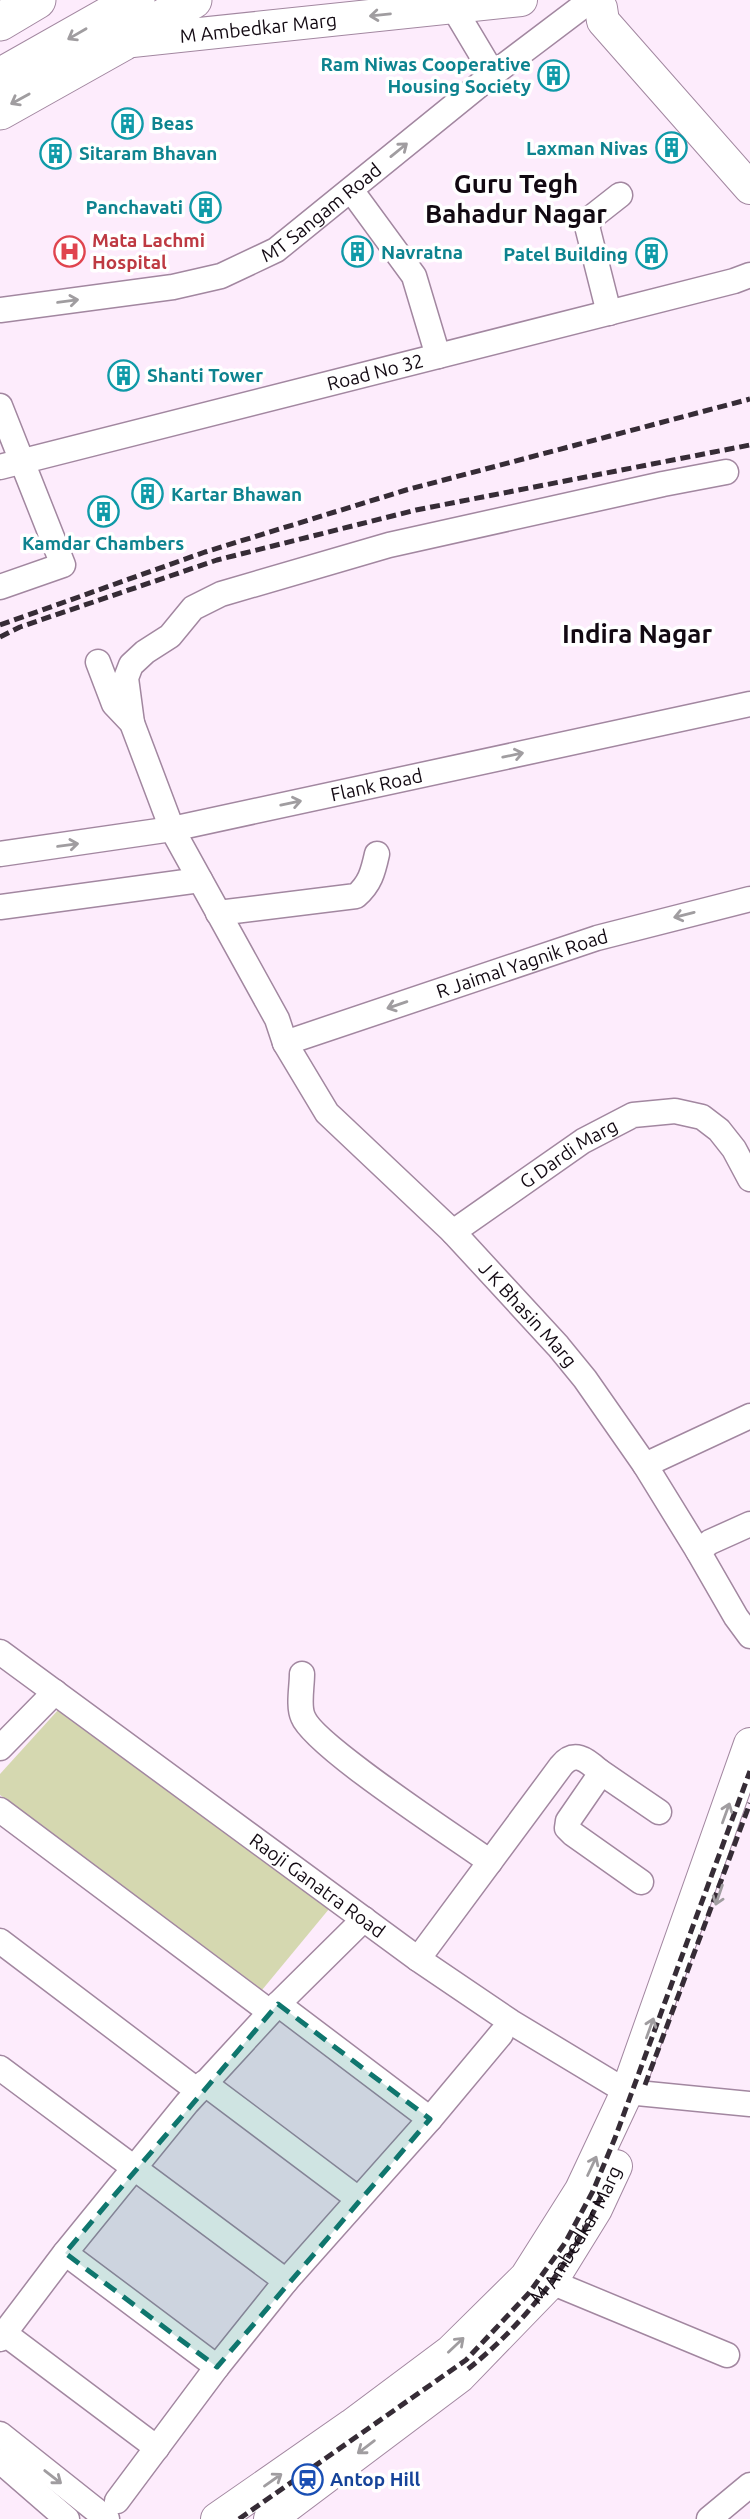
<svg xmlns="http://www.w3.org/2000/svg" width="750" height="2519" font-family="Ubuntu,sans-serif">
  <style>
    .green { fill: #d5d8b0 }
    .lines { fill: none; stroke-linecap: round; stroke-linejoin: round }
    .minor-casing { stroke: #a287a0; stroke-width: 27 }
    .major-casing { stroke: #a287a0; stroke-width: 34 }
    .highway-casing { stroke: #a287a0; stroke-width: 39 }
    .minor { stroke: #fff; stroke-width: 24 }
    .major { stroke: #fff; stroke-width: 32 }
    .highway { stroke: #fff; stroke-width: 37 }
    .rail { stroke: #362c36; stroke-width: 5; stroke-dasharray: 10 5; stroke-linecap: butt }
    .oneway { stroke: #a09da0 }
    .marked { fill: #0f766e; fill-opacity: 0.2; stroke: #0f766e; stroke-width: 5; stroke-dasharray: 14 9; stroke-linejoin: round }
    .labels { text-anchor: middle; stroke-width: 7; stroke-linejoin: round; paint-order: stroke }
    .street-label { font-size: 19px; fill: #120912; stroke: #fff }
    .culture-label { font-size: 19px; font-weight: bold; fill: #0d838f; stroke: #fff; text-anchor: start }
    .health-label { font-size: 19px; font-weight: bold; fill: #be3a42; stroke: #fff; text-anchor: start }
    .transit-label { font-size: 19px; font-weight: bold; fill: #164399; stroke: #fff; text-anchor: start }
    .district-label { font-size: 26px; font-weight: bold; fill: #120912; stroke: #fff }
  </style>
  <rect width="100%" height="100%" fill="#fdecfc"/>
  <!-- green -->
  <path class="green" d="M59,1709L329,1909L262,1990L0,1795V1774Z"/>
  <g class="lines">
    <defs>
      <g id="minor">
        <path d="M453,7L493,74"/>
        <path d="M351,190L414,276L438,356"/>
        <path id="s1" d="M0,310L173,287L221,276L276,250L493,74L591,0"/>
        <path d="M609,313L587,226L592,217L620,195"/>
        <path d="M0,406L63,565L0,587"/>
        <path id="s2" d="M0,467L734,281L750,275"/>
        <path id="s3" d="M98,662L114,704L132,723L172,829L277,1019L285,1043L327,1113L453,1232L558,1346L585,1379L645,1465L698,1551L736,1617L750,1636"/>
        <path d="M132,723L126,678L131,665L145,652L170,636L193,608L221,594L389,545L663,484L726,472"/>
        <path id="s4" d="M0,854L172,829L750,704"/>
        <path d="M0,907L200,880"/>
        <path d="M218,913L356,896C370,884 373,872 377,854"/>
        <path id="s5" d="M285,1043L597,938L750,899"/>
        <path id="s6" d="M453,1232L583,1141L633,1115L675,1111L702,1117L719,1130L734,1149L750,1179"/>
        <path d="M645,1465L750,1416"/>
        <path d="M698,1551L710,1542L750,1524"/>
        <path id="s7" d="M0,1652L418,1959L511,2022L627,2092L750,2104"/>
        <path d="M302,1674C302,1687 298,1706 303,1717C314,1746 457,1838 490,1862"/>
        <path d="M0,1748L55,1692"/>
        <path d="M599,1771L659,1812"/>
        <path d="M0,1810L270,2012"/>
        <path d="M0,1941L198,2091"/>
        <path d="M418,1959L561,1766C574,1750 586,1759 599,1771V1776L568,1821L567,1828L573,1834L641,1882"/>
        <path d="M278,2004L430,2119"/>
        <path d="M0,2068L286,2281"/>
        <path d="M204,2083L357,2198"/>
        <path d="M65,2253L217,2367"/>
        <path d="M551,2282L727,2355"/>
        <path d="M4,2333L157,2448"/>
        <path d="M0,2339L65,2253L187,2103L278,2004L364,1919"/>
        <path d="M0,2434L107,2519"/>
        <path d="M0,2461L67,2519"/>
        <path d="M117,2501L217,2367L286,2281L430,2119L501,2034"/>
        <path d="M709,2519L750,2485"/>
      </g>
      <g id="major">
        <path d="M601,8L603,21L750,188"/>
        <path id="s8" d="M123,42L521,0"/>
        <path d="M217,2519L352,2425L451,2351L526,2277L581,2190L627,2092L750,1744"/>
        <path id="s9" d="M270,2519L459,2377L551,2282L596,2209L616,2166"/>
      </g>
      <path id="highway" d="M0,22L37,0
        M0,77L136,0
        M0,111L123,42L193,0"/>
    </defs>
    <!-- minor casing -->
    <use href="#minor" class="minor-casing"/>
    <!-- major casing -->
    <use href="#major" class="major-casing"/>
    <!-- highway casing -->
    <use href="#highway" class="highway-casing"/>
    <!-- minor -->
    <use href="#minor" class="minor"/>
    <!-- major -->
    <use href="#major" class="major"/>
    <!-- highway -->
    <use href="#highway" class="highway"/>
    <!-- rail -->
    <path class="rail" d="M0,625L205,552L406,490L750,399
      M0,637L20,627L217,560L416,510L750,445
      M645,2085L750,1803
      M468,2369C525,2324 572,2262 601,2196
      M239,2519L466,2360L529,2293L565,2243L593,2191L615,2138L750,1771"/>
  </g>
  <!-- one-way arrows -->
  <defs><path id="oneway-shaft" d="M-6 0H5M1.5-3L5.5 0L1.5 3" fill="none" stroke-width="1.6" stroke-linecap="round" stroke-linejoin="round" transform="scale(1.75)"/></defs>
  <g class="oneway">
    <use href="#oneway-shaft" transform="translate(380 15) rotate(174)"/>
    <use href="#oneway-shaft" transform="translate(77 34) rotate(150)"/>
    <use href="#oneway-shaft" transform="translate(20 99) rotate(151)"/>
    <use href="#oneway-shaft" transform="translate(399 150) rotate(-39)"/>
    <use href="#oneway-shaft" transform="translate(68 301) rotate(-8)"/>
    <use href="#oneway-shaft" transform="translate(513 755) rotate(-12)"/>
    <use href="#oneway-shaft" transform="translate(291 803) rotate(-12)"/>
    <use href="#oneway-shaft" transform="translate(68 845) rotate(-8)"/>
    <use href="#oneway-shaft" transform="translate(684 915) rotate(166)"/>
    <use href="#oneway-shaft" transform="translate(397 1005) rotate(161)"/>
    <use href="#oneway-shaft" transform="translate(726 1813) rotate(-70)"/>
    <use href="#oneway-shaft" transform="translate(719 1895) rotate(109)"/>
    <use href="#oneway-shaft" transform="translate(650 2028) rotate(-70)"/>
    <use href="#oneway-shaft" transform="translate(592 2166) rotate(-65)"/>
    <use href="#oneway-shaft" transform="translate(456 2345) rotate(-43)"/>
    <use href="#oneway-shaft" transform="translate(366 2447) rotate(143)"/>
    <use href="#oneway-shaft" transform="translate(53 2477) rotate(38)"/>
    <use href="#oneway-shaft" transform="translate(273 2480) rotate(-35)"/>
  </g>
  <!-- marked area -->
  <path class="marked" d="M278,2004L430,2119L217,2367L65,2253Z"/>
  <!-- icons -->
  <defs>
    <symbol id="building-ring" viewBox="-11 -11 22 22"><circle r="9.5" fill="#fff" stroke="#0f9aa8" stroke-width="1.5"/><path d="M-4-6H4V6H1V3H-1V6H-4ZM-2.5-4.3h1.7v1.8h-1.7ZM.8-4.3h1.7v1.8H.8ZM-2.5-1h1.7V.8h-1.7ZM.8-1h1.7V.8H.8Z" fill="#0f9aa8"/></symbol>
    <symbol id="hospital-ring" viewBox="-11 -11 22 22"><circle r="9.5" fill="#fff" stroke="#e0444e" stroke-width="1.5"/><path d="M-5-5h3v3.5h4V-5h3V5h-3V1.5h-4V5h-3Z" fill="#e0444e"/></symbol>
    <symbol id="station-ring" viewBox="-11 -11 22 22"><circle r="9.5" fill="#fff" stroke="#1a4fb4" stroke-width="1.5"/><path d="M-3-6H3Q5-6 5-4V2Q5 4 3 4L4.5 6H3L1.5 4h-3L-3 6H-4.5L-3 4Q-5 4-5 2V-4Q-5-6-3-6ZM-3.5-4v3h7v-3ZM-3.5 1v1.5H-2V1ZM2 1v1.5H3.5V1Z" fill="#1a4fb4"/></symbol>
  </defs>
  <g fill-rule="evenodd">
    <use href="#building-ring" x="536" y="58" width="35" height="35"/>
    <use href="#building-ring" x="110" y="106" width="35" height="35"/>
    <use href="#building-ring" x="654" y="130" width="35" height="35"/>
    <use href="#building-ring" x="38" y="136" width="35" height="35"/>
    <use href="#building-ring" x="188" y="190" width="35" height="35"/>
    <use href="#hospital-ring" x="52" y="234" width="35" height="35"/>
    <use href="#building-ring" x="340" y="234" width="35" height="35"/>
    <use href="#building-ring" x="634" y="236" width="35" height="35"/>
    <use href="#building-ring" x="106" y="358" width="35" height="35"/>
    <use href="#building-ring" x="130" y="476" width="35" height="35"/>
    <use href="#building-ring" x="86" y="494" width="35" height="35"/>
    <use href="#station-ring" x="290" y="2462" width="35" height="35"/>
  </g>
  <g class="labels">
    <!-- street labels -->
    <g class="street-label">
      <text dy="7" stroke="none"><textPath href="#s8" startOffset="136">M Ambedkar Marg</textPath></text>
      <text dy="7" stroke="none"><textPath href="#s1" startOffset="343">MT Sangam Road</textPath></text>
      <text dy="7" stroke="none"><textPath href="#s2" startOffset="387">Road No 32</textPath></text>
      <text dy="7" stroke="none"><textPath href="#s4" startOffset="383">Flank Road</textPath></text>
      <text dy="7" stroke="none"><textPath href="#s5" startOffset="250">R Jaimal Yagnik Road</textPath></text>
      <text dy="7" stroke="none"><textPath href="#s6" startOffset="140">G Dardi Marg</textPath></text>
      <text dy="7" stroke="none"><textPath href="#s3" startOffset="793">J K Bhasin Marg</textPath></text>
      <text dy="7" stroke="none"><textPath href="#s7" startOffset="394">Raoji Ganatra Road</textPath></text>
      <text dy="7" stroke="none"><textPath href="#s9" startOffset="422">M Ambedkar Marg</textPath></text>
    </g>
    <!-- culture labels -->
    <g class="culture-label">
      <text x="531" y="71" text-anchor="end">Ram Niwas Cooperative<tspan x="531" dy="22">Housing Society</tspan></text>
      <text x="151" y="130">Beas</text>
      <text x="648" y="155" text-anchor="end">Laxman Nivas</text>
      <text x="79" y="160">Sitaram Bhavan</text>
      <text x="183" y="214" text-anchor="end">Panchavati</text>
      <text x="381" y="259">Navratna</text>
      <text x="628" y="261" text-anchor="end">Patel Building</text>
      <text x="147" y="382">Shanti Tower</text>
      <text x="171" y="501">Kartar Bhawan</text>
      <text x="103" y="550" text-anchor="middle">Kamdar Chambers</text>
    </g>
    <!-- health labels -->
    <g class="health-label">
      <text x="92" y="247">Mata Lachmi<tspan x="92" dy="22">Hospital</tspan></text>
    </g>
    <!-- transit labels -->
    <g class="transit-label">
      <text x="330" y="2486">Antop Hill</text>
    </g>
    <!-- district labels -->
    <g class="district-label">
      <text x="516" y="193">Guru Tegh<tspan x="516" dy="30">Bahadur Nagar</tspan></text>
      <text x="637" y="643">Indira Nagar</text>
    </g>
  </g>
</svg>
